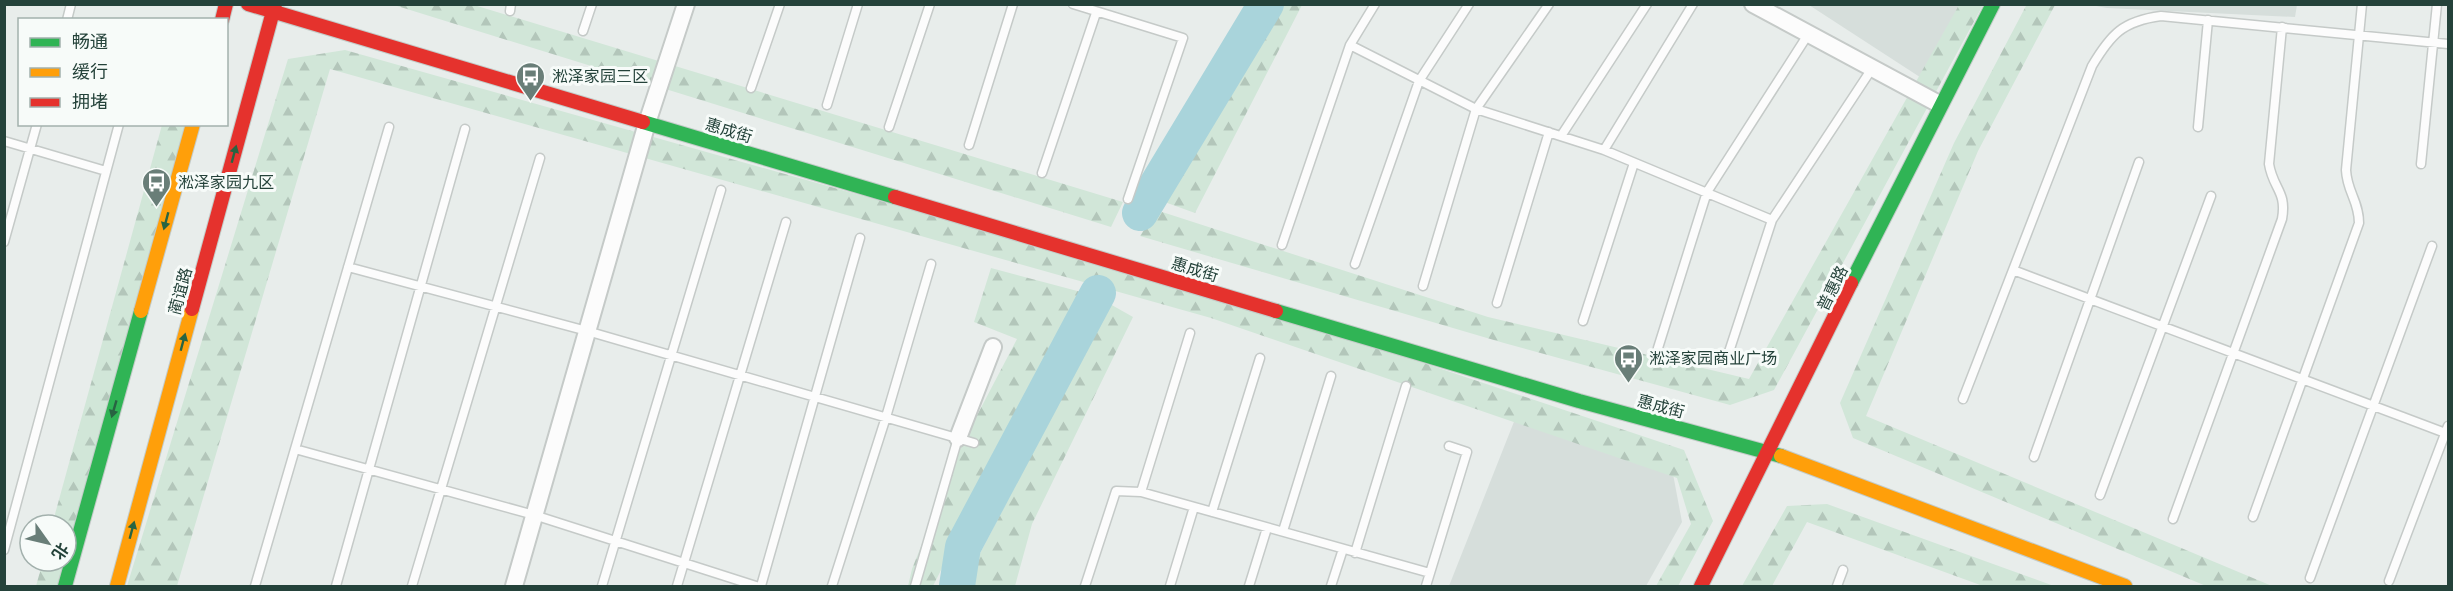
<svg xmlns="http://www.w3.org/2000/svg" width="2453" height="591" font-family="'Space Grotesk','Noto Sans SC',sans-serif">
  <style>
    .built { fill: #d6dedb }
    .forest { fill: url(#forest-firs) }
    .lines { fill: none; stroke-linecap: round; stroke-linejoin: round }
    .river { stroke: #a9d4db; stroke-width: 36 }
    .lane-casing { stroke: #c5cac8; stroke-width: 11 }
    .street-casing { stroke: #c5cac8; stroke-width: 20 }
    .fast-casing { stroke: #c3cbc8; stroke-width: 16 }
    .slow-casing { stroke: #c3cbc8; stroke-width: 16 }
    .jam-casing { stroke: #c3cbc8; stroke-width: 16 }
    .lane { stroke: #fcfcfc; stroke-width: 8 }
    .street { stroke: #fcfcfc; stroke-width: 16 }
    .fast { stroke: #30b455; stroke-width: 14 }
    .slow { stroke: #ff9f0a; stroke-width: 14 }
    .jam { stroke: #e5322d; stroke-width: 14 }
    .oneway { fill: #286442 }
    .labels { text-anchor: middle; stroke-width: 6; stroke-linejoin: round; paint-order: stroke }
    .poi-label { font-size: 16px; fill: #24423a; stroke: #f7fbf9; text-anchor: start }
    .street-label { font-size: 16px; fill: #24423a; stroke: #f7fbf9 }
  </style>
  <defs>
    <pattern id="forest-firs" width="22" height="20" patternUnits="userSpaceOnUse" patternTransform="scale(1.5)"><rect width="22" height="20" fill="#d1e6d8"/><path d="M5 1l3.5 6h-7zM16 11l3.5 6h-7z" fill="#b3c6ba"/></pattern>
  </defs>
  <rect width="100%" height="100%" fill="#e8edeb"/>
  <!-- built -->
  <path class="built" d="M1809,5H1970L1926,81Z
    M2091,5H2297L2295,17L2107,8Z
    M1521,404L1670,458L1682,522L1646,586H1449Z"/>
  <!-- forest -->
  <path class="forest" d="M1274,4L1302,5L1195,213L1159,200Z
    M2027,4L2055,5L1978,151L1866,416L2272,586H2206L1853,438L1840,403L1954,143Z
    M394,5H474L1123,202L1111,227Z
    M1959,5H1983L1774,390L1730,405L1504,343L1140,236L1156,210L1488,317L1749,379Z
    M345,50L1253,306L1684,450L1713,521L1678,586H1656L1691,524L1677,478L1211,318L330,69L177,586H127L288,59Z
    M162,125H197L67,586H36L43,561H66V525H52Z
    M991,268L1081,292L933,586H908L912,569L961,446L1017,339L974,322Z
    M1110,304L1133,317L1032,524L1015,586H963Z
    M1827,504L2054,586H1983L1807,522L1772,586H1742L1787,506Z"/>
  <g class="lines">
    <!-- river -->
    <path class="river" d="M1140,213L1266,4
      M957,586L963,547L1098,293"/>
    <defs>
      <path id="lane" d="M1073,4L1183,38L1128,199
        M510,11L511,4
        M67,20L71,4
        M583,31L592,4
        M1350,45L1476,109L1604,150L1772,220
        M751,88L780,4
        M827,105L858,4
        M889,127L930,4
        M2198,127L2208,20
        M1561,136L1647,4
        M4,141L106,171
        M969,145L1013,4
        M1604,150L1693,4
        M2421,164L2437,4
        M1042,173L1096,13
        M4,242L37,124
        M1282,245L1350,45L1375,4
        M1355,264L1419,81L1469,4
        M348,267L587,331L974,443
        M2013,270L2448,434
        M1423,286L1476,109L1549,4
        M1497,303L1549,132
        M1583,321L1634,163
        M1658,348L1707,192L1809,33
        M1727,358L1772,220L1873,67
        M1963,399L2092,66C2111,34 2123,21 2161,16L2448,44
        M295,449L534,515L756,586
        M2034,457L2139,162
        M1141,492L1190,333
        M2100,495L2211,196
        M1212,512L1260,358
        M2253,517L2359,223C2359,201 2347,192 2346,170L2362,4
        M2173,519L2282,219C2287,191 2273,189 2269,164L2282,27
        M1283,531L1331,376
        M4,550L119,124
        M1355,553L1406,386
        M2310,578L2432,246
        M2389,581L2448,426
        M255,586L389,127
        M336,586L465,129
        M412,586L540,158
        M602,586L721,190
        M677,586L786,222
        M761,586L860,238
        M832,586L886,417L931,264
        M915,586L958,438
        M1085,586L1116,491L1141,492L1430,573
        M1170,586L1194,507
        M1249,586L1267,528
        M1331,586L1343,549
        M1426,586L1467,452L1449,446
        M1837,586L1843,570"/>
      <path id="street" d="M1753,4L1939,104
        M958,438L993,347
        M514,586L647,123L686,4"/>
      <path id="fast" d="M643,122L895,197
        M1851,283L1993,4
        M1276,311L1579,401L1781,456
        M65,586L141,311"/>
      <path id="slow" d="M141,311L193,124
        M1781,456L2125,586
        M117,586L192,309"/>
      <path id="jam" d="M248,4L643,122
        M222,20L226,4
        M895,197L1276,311
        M192,309L275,4
        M1701,586L1851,283"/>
    </defs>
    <!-- lane casing -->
    <use href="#lane" class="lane-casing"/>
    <!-- street casing -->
    <use href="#street" class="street-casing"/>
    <!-- fast casing -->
    <use href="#fast" class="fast-casing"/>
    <!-- slow casing -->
    <use href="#slow" class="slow-casing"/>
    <!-- jam casing -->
    <use href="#jam" class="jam-casing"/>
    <!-- lane -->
    <use href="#lane" class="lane"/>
    <!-- street -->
    <use href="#street" class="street"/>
    <!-- fast -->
    <use href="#fast" class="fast"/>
    <!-- slow -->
    <use href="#slow" class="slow"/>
    <!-- jam -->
    <use href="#jam" class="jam"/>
  </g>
  <!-- one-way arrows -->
  <defs><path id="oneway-solid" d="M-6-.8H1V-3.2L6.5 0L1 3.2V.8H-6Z" transform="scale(1.5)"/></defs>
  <g class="oneway">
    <use href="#oneway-solid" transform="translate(234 154) rotate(-75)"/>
    <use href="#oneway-solid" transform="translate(166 221) rotate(105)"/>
    <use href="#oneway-solid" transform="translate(183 342) rotate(-75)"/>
    <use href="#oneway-solid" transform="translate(114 409) rotate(106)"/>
    <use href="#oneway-solid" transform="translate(132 530) rotate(-75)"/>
  </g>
  <!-- icons -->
  <defs>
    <symbol id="bus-pin" viewBox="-11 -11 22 30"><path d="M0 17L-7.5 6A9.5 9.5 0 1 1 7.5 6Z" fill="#697e78" stroke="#f7fbf9"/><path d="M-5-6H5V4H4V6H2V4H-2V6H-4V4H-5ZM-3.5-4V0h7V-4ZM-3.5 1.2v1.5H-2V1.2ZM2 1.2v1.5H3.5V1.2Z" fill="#fff"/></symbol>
  </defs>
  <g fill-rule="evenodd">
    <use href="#bus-pin" x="514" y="60" width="33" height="45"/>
    <use href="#bus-pin" x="140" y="166" width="33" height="45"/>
    <use href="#bus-pin" x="1612" y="342" width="33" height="45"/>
  </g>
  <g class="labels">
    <!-- poi labels -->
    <g class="poi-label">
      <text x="552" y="82">淞泽家园三区</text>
      <text x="178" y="188">淞泽家园九区</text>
      <text x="1649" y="364">淞泽家园商业广场</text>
    </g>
    <!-- street labels -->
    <g class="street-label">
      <text transform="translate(729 130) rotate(17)" y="6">惠成街</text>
      <text transform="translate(1195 269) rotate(17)" y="6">惠成街</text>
      <text transform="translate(1832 288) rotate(-64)" y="6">普惠路</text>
      <text transform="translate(180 291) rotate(-75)" y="6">蔺谊路</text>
      <text transform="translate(1661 406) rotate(15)" y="6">惠成街</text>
    </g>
  </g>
  <!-- border -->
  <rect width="2453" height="591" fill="none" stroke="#24423a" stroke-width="12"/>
  <!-- legend -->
  <rect x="18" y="18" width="210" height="108" fill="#f7fbf9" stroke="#a3b1ad" stroke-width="1.5"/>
  <rect x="30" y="38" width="30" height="9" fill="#30b455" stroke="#a3b1ad" stroke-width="1.5"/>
  <text x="72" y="48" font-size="18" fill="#24423a">畅通</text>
  <rect x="30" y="68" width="30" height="9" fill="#ff9f0a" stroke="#a3b1ad" stroke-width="1.5"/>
  <text x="72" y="78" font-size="18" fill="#24423a">缓行</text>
  <rect x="30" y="98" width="30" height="9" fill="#e5322d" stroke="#a3b1ad" stroke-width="1.5"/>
  <text x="72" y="108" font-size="18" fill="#24423a">拥堵</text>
  <!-- north arrow -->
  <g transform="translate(48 543) rotate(124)"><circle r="28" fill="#f7fbf9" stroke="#a3b1ad" stroke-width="1.5"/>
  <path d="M0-4.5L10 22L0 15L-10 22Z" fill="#697e78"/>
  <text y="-9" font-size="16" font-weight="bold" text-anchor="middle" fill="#24423a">北</text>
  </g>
</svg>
